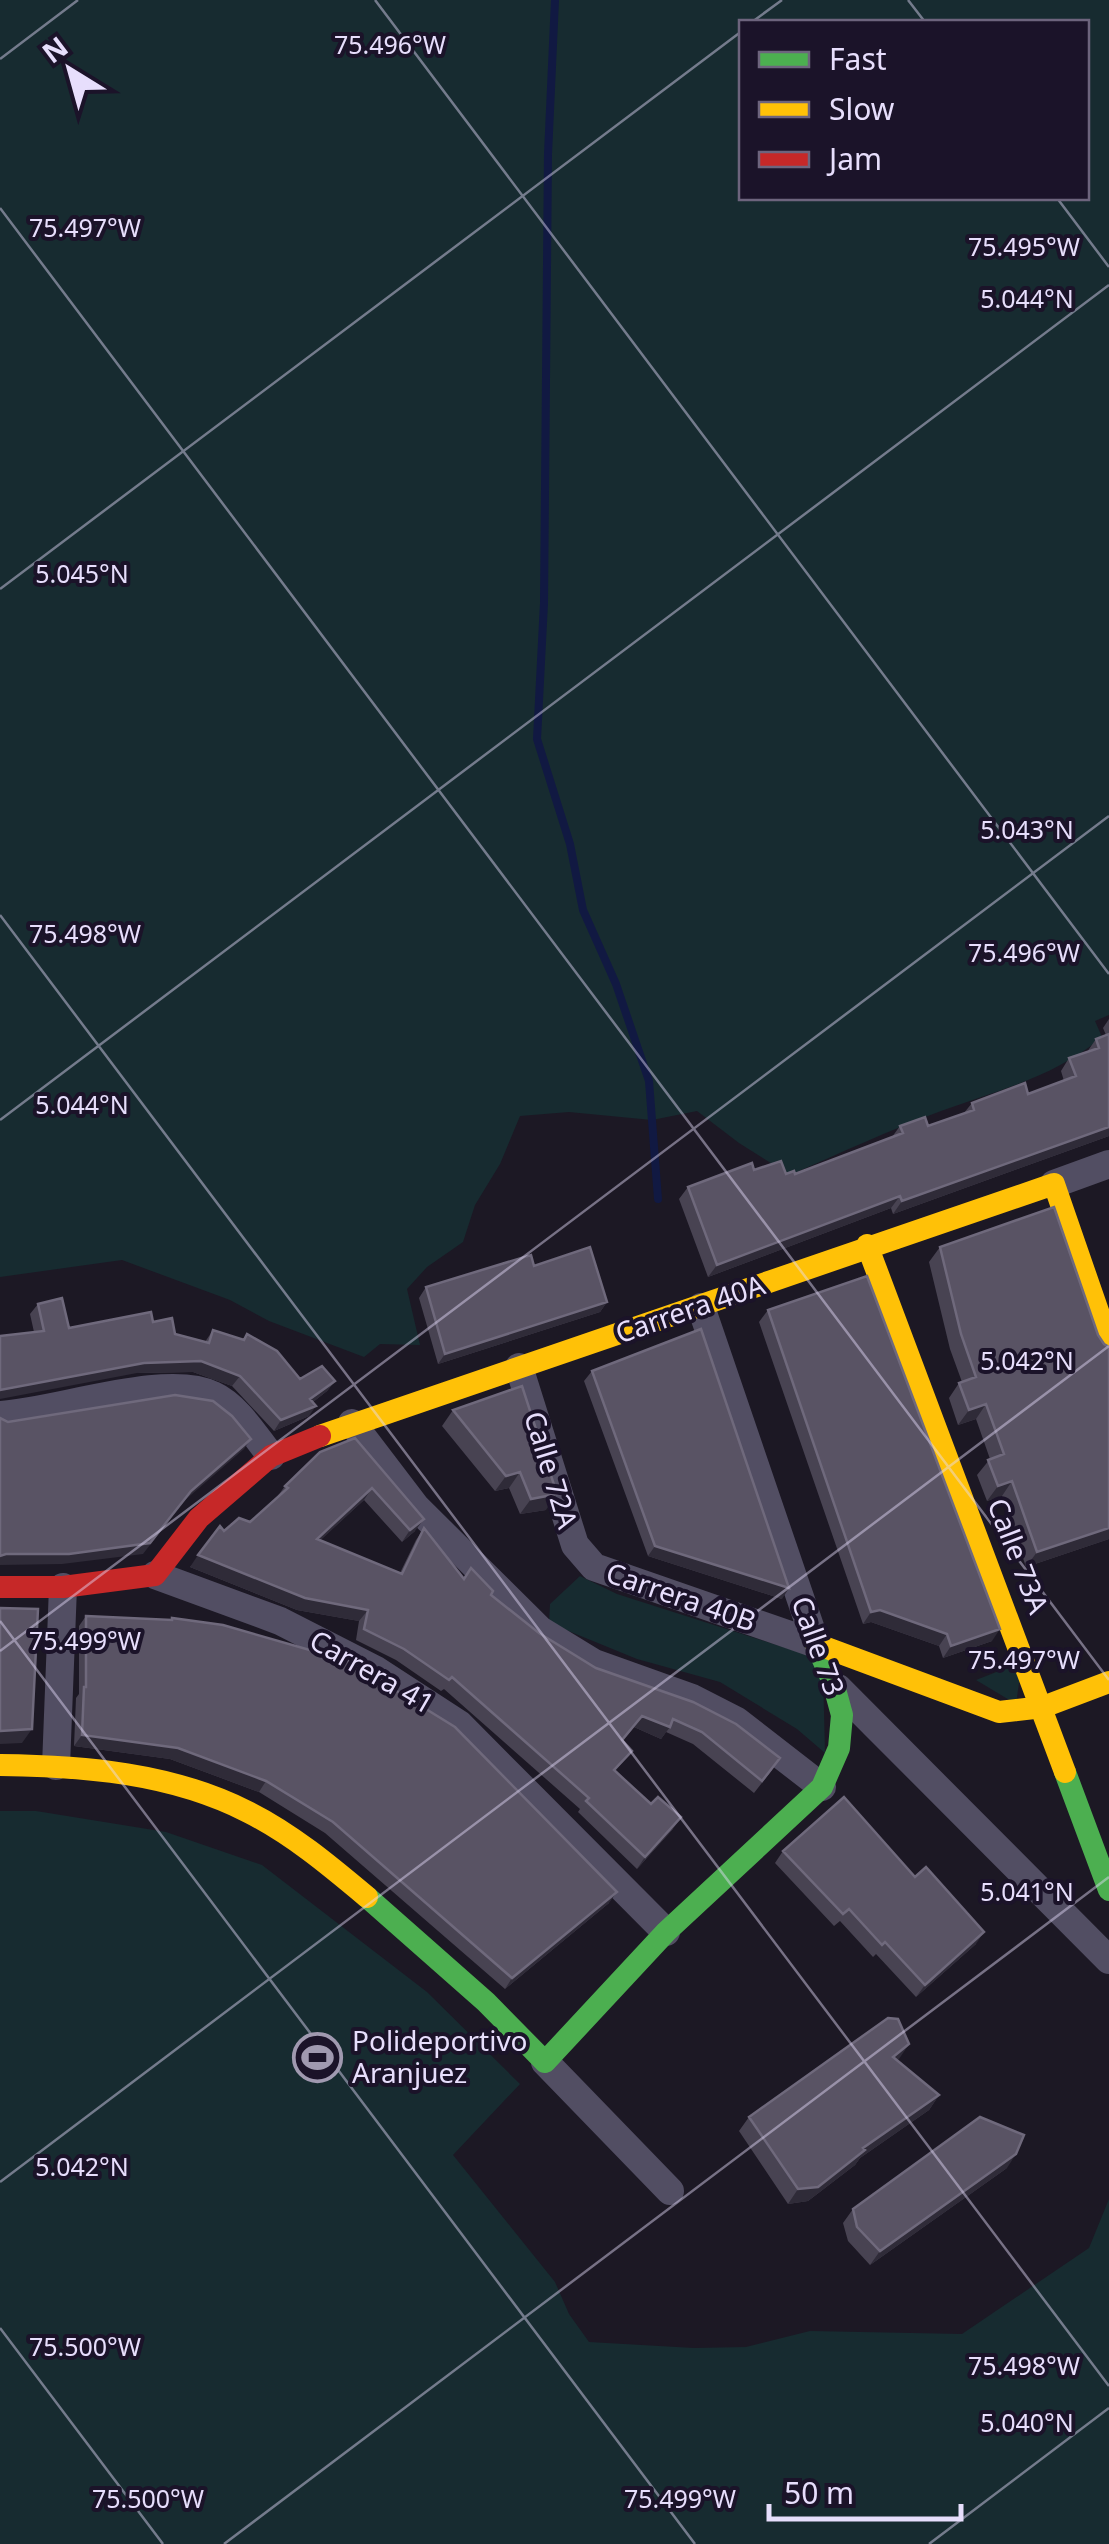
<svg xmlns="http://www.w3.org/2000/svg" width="1109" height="2544" font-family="'Noto Sans',sans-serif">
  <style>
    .green { fill: #172b30; fill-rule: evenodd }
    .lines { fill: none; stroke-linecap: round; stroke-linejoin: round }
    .stream { stroke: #111942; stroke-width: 8 }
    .street { stroke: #524e63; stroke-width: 28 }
    .fast { stroke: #4caf50; stroke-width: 22 }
    .slow { stroke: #ffc107; stroke-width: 22 }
    .jam { stroke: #c62828; stroke-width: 22 }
    .wall { fill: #484352 }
    .shaded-wall { fill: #2f2b38 }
    .building { fill: #595364; stroke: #6f697c; stroke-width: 2.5 }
    .ticks { fill: none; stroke: #e7defc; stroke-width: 2.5; stroke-opacity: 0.45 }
    .labels { text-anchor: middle; stroke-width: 8; stroke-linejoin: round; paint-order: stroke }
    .street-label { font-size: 28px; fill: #e7defc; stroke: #1b1329 }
    .poi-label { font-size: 28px; fill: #e7defc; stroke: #1b1329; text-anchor: start }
    .ticks-label { font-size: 25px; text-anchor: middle; fill: #e7defc; stroke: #1b1329; stroke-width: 8; stroke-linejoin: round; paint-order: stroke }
  </style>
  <rect width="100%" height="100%" fill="#1c1824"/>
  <!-- green -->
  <path class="green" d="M0,0H1109V1015L1095,1021L1102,1037C1055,1077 998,1090 941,1111C890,1130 840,1153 790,1175L739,1143L697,1111L652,1120L569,1112L520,1116L500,1164L475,1205L463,1242L427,1267L407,1289L420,1345L380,1344L364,1357L269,1321L230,1300L122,1260L0,1277ZM742,22H1086V198H742Z
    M580,1576L617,1594L811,1656L823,1670L825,1753L797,1729L720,1682L637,1659L549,1623L550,1604Z
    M1022,1662L1016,1704L976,1680Z
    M0,1811H36L166,1832L262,1865L427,1992L520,2084L453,2155L555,2282L569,2314L589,2342L694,2348L746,2347L810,2331L962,2334L1089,2248L1109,2199V2544H0Z"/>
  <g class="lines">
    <!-- stream -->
    <path class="stream" d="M555,0L548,154L544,603L537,739L570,844L583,910L616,984L649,1081L658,1199"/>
    <!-- street -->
    <path class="street" d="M1054,1184L1109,1164
      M701,1307L816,1644
      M519,1367L575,1545L594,1567L816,1644
      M0,1415C55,1412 166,1372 213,1395C237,1406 255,1436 271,1456
      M352,1423L416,1507L540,1630L594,1663L692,1698L737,1721L822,1787
      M155,1575L280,1621L376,1670L459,1724L666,1932
      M838,1688L1109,1960
      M56,1766L63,1587
      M545,2062L670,2191"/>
    <!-- fast -->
    <path class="fast" d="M1065,1772L1109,1890
      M367,1897L486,2002L545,2062L666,1932L822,1787L839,1748L842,1715L833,1682L816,1644"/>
    <!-- slow -->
    <path class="slow" d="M867,1245L1065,1772
      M320,1436L1054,1184L1109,1343
      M816,1644L999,1712L1043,1707L1109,1682
      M0,1765C84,1766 172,1773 248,1812C292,1834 330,1866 367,1897"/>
    <!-- jam -->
    <path class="jam" d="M0,1587H63L155,1575L199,1518L271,1456L320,1436"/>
  </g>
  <!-- wall -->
  <path class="wall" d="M1109,1019V1136L893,1214L891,1208L708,1277L679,1199L688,1187L754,1170L795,1174L892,1137L900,1126H928L964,1113L972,1103L1028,1094L1064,1081L1061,1071L1069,1058L1087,1052L1096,1039L1106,1035L1103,1028Z
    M940,1247L1109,1539L1026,1567L1002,1496L987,1501L977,1475L990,1459L976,1419L958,1425L949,1398L959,1383L962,1382L950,1349L929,1262Z
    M534,1266L607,1302L600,1312L438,1364L419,1298L426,1287Z
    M38,1304L69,1328L153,1322L175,1334L205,1342L213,1330L243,1339L247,1334L300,1379L335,1381L327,1391L313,1402L309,1416L274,1431L232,1386L193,1372L137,1373L34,1332L30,1314Z
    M768,1310L992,1641L943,1658L939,1646L871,1622L863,1624L759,1322Z
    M592,1371L782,1599L648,1556L584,1381Z
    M522,1386L546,1510L520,1514L509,1488L495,1491L442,1426L453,1410Z
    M355,1438L415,1531L402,1542L364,1500L320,1540L400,1573L416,1540L424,1528L463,1579L471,1568L491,1595L539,1633L772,1770L754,1793L693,1744L666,1732L661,1739L634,1727L623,1741L632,1751L615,1771L673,1829L637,1869L578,1812L580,1809L444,1689L441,1691L396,1660L356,1640L359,1621L297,1610L190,1567L224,1531L250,1522L277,1497L285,1486Z
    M86,1616L170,1620L172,1618L609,1903L505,1989L325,1833L259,1792L170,1759L74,1746L76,1698L79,1694V1626Z
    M783,1851L915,1877L976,1944L916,1997L876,1954L873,1957L840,1921L834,1926L775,1863Z
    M909,2044L897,2060L939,2095L929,2110L860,2158L855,2165L808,2201L788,2204L739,2131L749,2117Z
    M1007,2168L870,2265L848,2241L843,2223L853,2209Z"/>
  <!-- shaded-wall -->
  <path class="shaded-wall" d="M1109,1127V1136L893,1214L902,1201Z
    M900,1196L891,1208L708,1277L717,1265Z
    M607,1302L600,1312L438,1364L445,1354Z
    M201,1361L240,1376L232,1386L193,1372L137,1373L0,1399V1390L144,1363Z
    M335,1381L327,1391L303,1410L310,1399Z
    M986,1404L976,1419L958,1425L969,1410Z
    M316,1406L309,1416L274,1431L281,1420Z
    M251,1439L244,1449L184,1501L143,1554L62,1564L0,1565V1556L191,1491Z
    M520,1472L509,1488L495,1491L506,1476Z
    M1012,1481L1002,1496L987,1501L998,1486Z
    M372,1488L364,1500L309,1551L317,1539Z
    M557,1494L546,1510L520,1514L531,1499Z
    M424,1519L415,1531L402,1542L410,1530Z
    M1109,1528V1539L1026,1567L1037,1552Z
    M655,1546L789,1588L782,1599L648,1556Z
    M198,1555L368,1610L359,1621L297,1610L190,1567Z
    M880,1610L947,1634L939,1646L871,1622L863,1624L871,1612Z
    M1000,1629L992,1641L943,1658L951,1646Z
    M642,1716L670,1727L661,1739L634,1727L614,1752Z
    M32,1729L22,1743L0,1744V1731Z
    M82,1735L178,1748L266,1781L259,1792L170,1759L74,1746Z
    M681,1817L673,1829L637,1869L645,1857Z
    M617,1892L609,1903L505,1989L512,1978Z
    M984,1932L976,1944L916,1997L925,1985Z
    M909,2044L899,2059L883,2072L893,2057Z
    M939,2095L929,2110L860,2158L855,2165L808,2201L788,2204L798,2189Z
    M1016,2154L1007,2168L870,2265L880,2251Z"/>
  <!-- building -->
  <path class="building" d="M1109,1034V1127L902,1201L900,1196L717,1265L688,1187L752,1163L754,1170L781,1161L786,1174L794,1171L795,1174L903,1133L900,1126L925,1117L928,1126L974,1110L972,1103L1025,1083L1028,1094L1076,1076L1069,1058L1099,1048L1096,1039Z
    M1054,1207L1098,1335L1104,1344L1109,1347V1528L1037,1552L1012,1481L998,1486L988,1460L1004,1454L986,1404L969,1410L959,1383L976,1377L961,1334L940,1247Z
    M590,1247L607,1302L445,1354L426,1287L531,1255L534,1266Z
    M867,1276L1000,1629L951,1646L947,1634L880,1610L871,1612L768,1310Z
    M62,1298L69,1328L151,1312L153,1322L172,1318L175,1334L209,1343L213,1330L244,1340L247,1334L277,1351L300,1379L322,1366L335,1381L310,1399L316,1406L281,1420L240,1376L201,1361L144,1363L0,1390V1336L44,1331L38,1304Z
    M701,1329L789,1588L655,1546L592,1371Z
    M522,1386L557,1494L531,1499L520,1472L506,1476L453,1410Z
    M175,1395L213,1401L232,1416L251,1439L191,1491L150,1543L69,1554H6L0,1556V1418L8,1422Z
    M355,1438L424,1519L410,1530L372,1488L317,1539L402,1574L424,1528L464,1579L471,1568L493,1591L491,1595L539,1633L596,1668L693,1702L736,1724L780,1758L762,1781L702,1732L673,1719L670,1727L642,1716L622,1740L632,1751L614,1770L651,1804L658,1797L681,1817L645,1857L586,1801L589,1798L452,1677L449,1680L404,1649L364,1629L368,1610L305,1598L198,1555L220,1526L224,1531L239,1518L250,1522L288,1488L285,1486L320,1452Z
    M0,1608L38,1609L32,1729L0,1731Z
    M86,1616L172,1620V1618L223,1625L348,1661L455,1727L617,1892L512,1978L333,1822L266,1781L178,1748L82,1735L84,1687H86Z
    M844,1797L915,1877L926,1867L984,1932L925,1985L885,1942L882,1945L849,1909L843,1914L783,1851Z
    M888,2018L898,2019L909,2044L893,2057L939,2095L863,2148L865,2150L818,2187L798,2189L749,2117Z
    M980,2117L1024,2135L1016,2154L880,2251L857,2227L853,2209Z"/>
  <!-- ticks -->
  <path class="ticks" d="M375,0L1109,974M908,0L925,22M752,22L782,0M0,59L78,0M1057,198L1109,267M0,208L1109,1680M0,589L742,31M0,915L1109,2386M0,1120L1109,285M0,1621L695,2544M0,1651L1109,816M0,2182L1109,1346M0,2328L163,2544M224,2544L1109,1877M929,2544L1109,2408"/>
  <!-- icons -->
  <defs>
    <symbol id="stadium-ring" viewBox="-11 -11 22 22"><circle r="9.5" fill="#1b1329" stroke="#a099b0" stroke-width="1.5"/><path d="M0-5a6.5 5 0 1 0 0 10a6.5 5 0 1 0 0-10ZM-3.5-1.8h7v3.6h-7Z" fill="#a099b0"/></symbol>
  </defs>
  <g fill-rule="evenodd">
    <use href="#stadium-ring" x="290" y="2030" width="55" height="55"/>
  </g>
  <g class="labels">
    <!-- street labels -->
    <g class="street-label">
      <text transform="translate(690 1309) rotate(-19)" y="10">Carrera 40A</text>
      <text transform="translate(551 1470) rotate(73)" y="10">Calle 72A</text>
      <text transform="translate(1018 1556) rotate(69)" y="10">Calle 73A</text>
      <text transform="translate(681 1597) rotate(19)" y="10">Carrera 40B</text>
      <text transform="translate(818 1646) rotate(70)" y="10">Calle 73</text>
      <text transform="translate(372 1672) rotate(30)" y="10">Carrera 41</text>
    </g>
    <!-- poi labels -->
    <g class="poi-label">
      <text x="352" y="2051">Polideportivo<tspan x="352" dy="32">Aranjuez</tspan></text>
    </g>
  </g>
  <g class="ticks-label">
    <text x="390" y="54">75.496°W</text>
    <text x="85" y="237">75.497°W</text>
    <text x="1024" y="256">75.495°W</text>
    <text x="1027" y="308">5.044°N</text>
    <text x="82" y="583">5.045°N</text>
    <text x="1027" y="839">5.043°N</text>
    <text x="85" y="943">75.498°W</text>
    <text x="1024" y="962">75.496°W</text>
    <text x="82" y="1114">5.044°N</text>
    <text x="1027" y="1370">5.042°N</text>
    <text x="85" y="1650">75.499°W</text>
    <text x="1024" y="1669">75.497°W</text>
    <text x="1027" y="1901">5.041°N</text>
    <text x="82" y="2176">5.042°N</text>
    <text x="85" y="2356">75.500°W</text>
    <text x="1024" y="2375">75.498°W</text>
    <text x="1027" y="2432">5.040°N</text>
    <text x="148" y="2508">75.500°W</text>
    <text x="680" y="2508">75.499°W</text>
  </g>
  <!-- legend -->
  <rect x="739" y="20" width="350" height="180" fill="#1b1329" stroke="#6d647d" stroke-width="2.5"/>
  <rect x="759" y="52" width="50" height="15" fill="#4caf50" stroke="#6d647d" stroke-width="2.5"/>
  <text x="829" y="70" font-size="30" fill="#e7defc">Fast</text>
  <rect x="759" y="102" width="50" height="15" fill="#ffc107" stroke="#6d647d" stroke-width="2.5"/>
  <text x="829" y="120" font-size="30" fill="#e7defc">Slow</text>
  <rect x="759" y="152" width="50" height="15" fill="#c62828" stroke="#6d647d" stroke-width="2.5"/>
  <text x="829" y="170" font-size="30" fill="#e7defc">Jam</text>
  <!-- north arrow -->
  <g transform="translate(70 70) rotate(323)" stroke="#1b1329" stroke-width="8" paint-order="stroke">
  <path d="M0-8L18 38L0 25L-18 38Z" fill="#e7defc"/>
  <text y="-15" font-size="28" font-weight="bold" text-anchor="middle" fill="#e7defc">N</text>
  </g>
  <!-- scale -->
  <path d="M769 2504v15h192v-15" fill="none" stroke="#e7defc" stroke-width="5"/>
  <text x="784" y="2504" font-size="30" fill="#e7defc" stroke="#1b1329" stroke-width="8" paint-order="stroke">50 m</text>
</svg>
